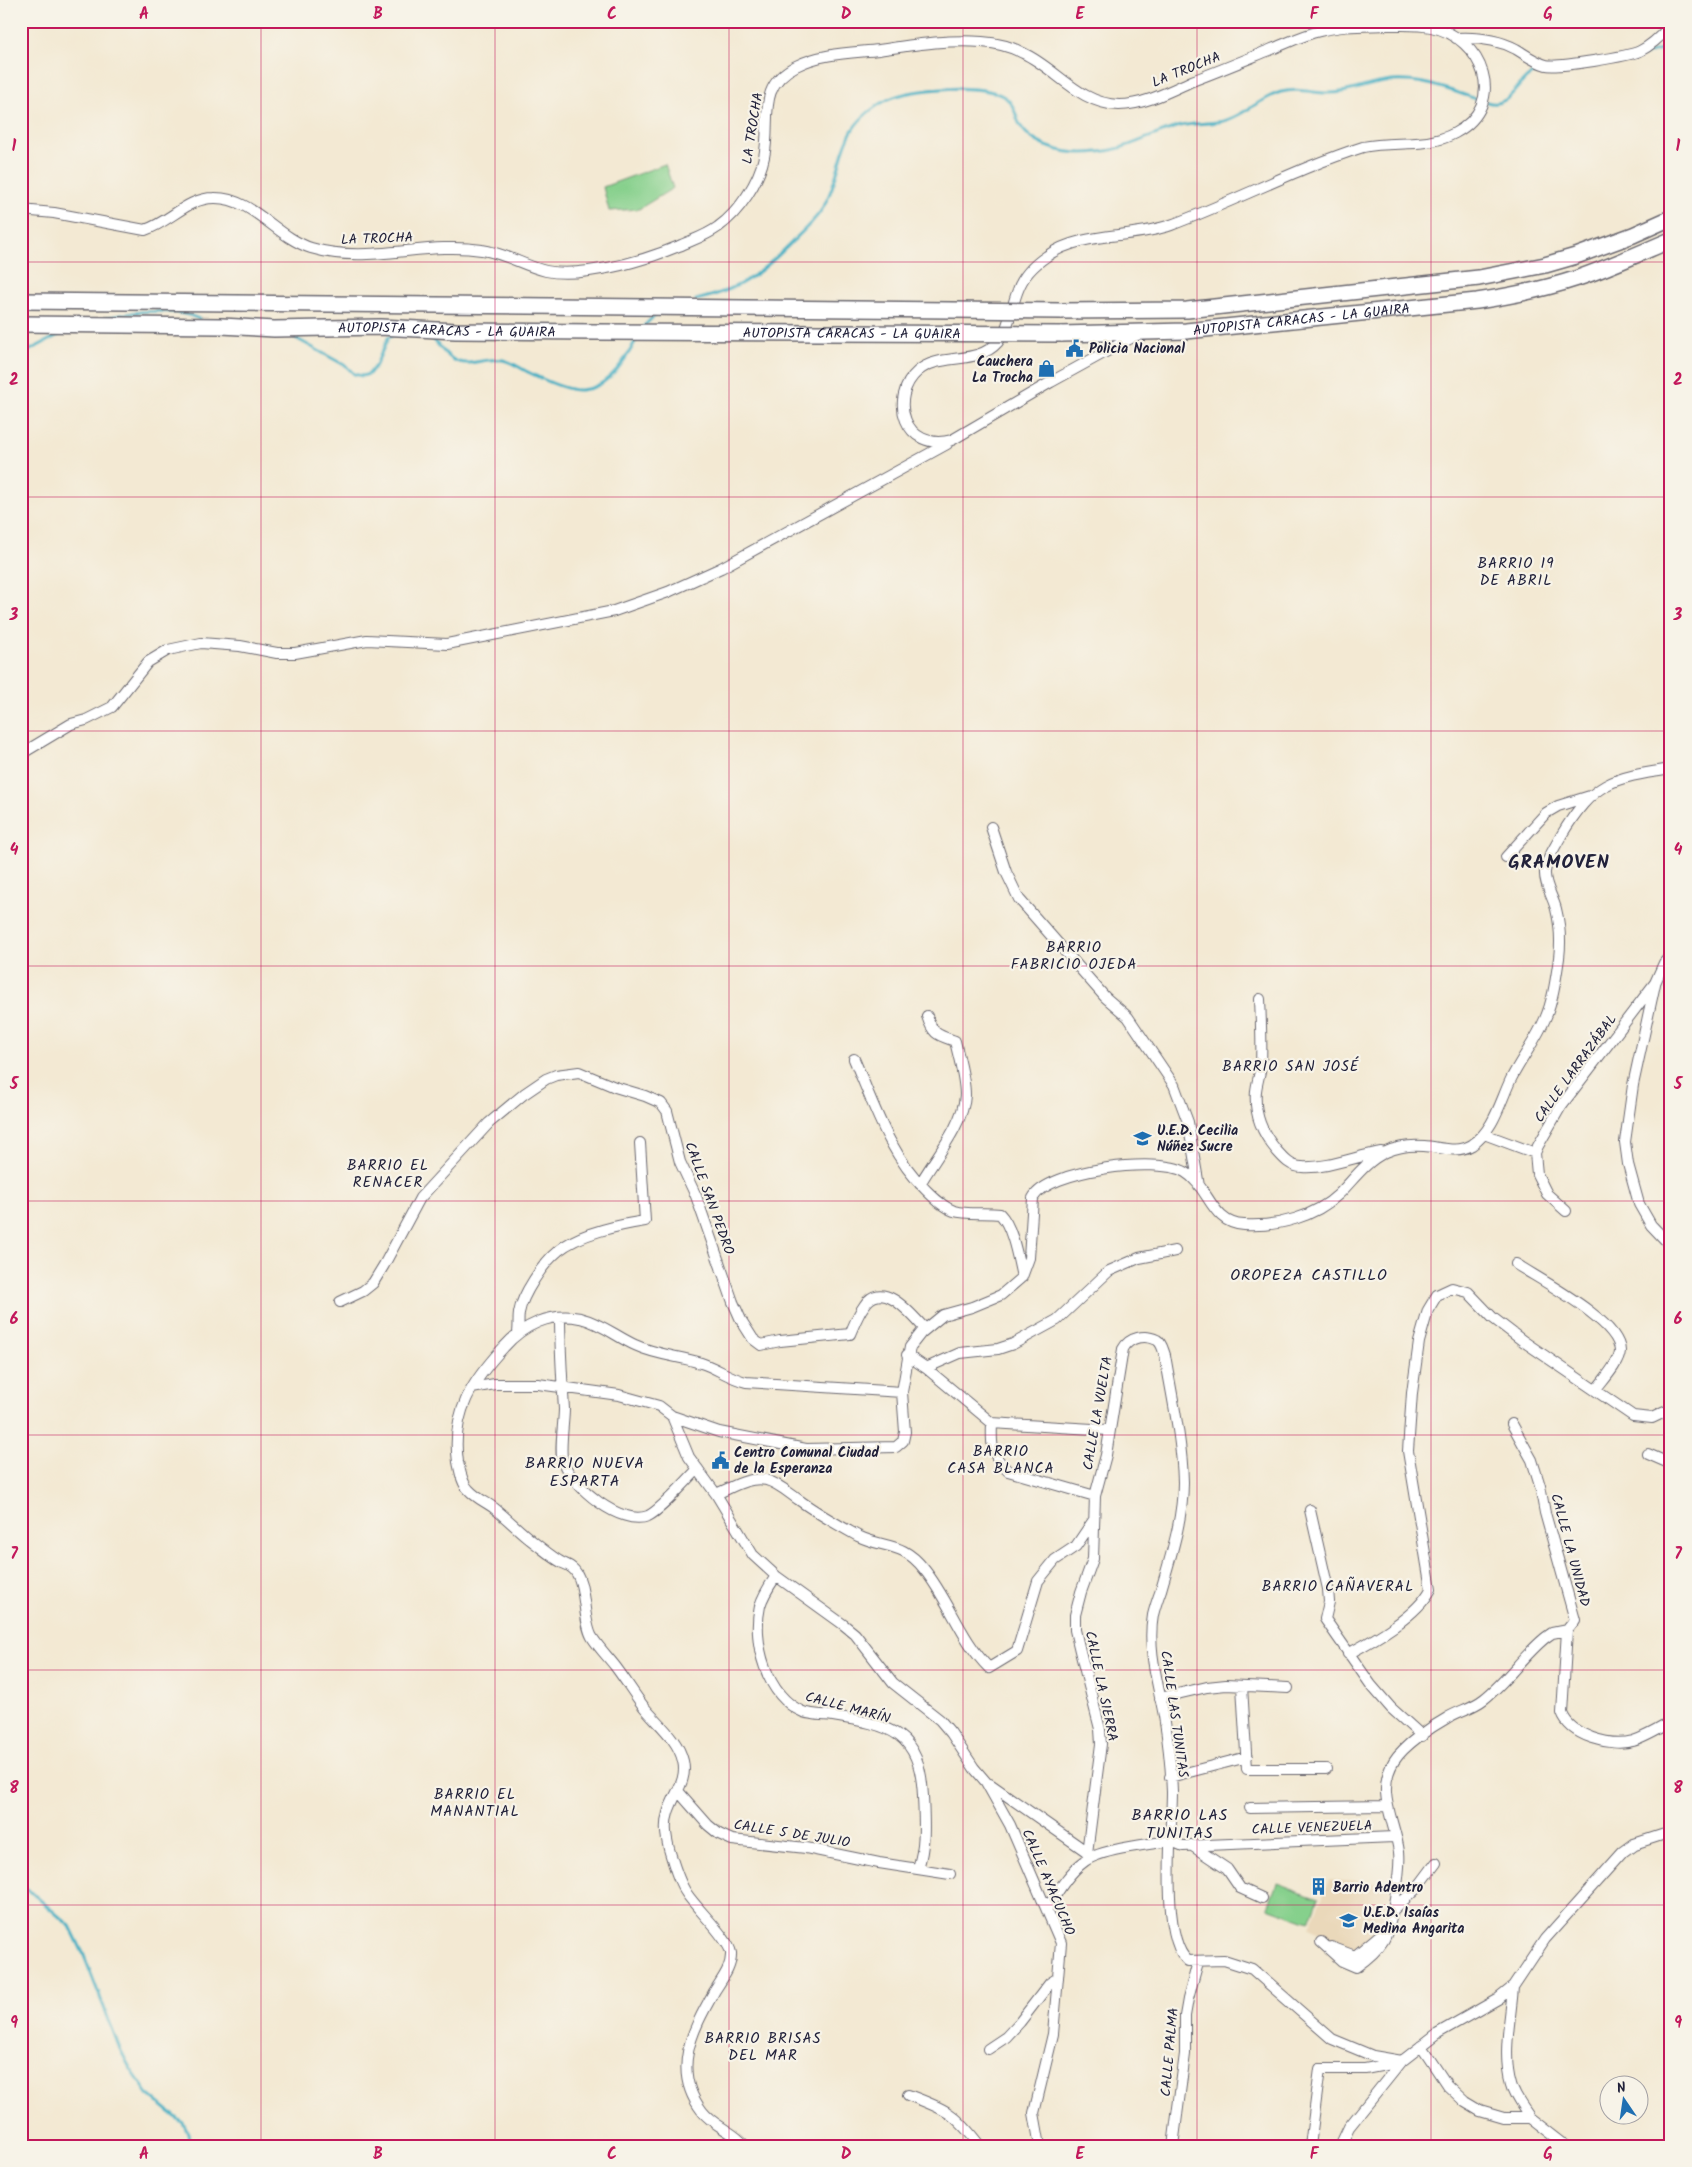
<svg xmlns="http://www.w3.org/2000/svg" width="1692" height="2167" font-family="Kalam,sans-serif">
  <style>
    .built { fill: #ead8ba }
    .green { fill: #86d08c; stroke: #547964 }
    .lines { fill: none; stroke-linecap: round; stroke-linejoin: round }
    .stream { stroke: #46b0c4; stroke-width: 3 }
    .minor-casing { stroke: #6b6870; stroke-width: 12 }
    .highway-casing { stroke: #6b6870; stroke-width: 18 }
    .minor { stroke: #fff; stroke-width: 10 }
    .highway { stroke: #fff; stroke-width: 15 }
    .highway-bridge-casing { stroke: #6b6870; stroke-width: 18; stroke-linecap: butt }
    .highway-bridge { stroke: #fff; stroke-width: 15 }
    .grid { fill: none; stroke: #c2185b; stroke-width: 1; stroke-opacity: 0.55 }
    .labels { text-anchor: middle; stroke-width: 4.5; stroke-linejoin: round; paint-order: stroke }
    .street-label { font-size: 14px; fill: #22223b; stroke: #f7f3e8 }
    .poi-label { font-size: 14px; font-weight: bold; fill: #22223b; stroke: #f7f3e8; text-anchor: start }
    .neighbourhood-label { font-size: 15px; letter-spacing: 1px; fill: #22223b; stroke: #f7f3e8 }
    .quarter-label { font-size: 16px; letter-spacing: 1px; fill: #22223b; stroke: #f7f3e8 }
    .district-label { font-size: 19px; font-weight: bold; letter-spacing: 1px; fill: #22223b; stroke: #f7f3e8 }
    .neatline { fill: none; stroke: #c2185b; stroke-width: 2 }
    .grid-label { font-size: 16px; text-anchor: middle; font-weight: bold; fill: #c2185b }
  </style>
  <rect width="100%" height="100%" fill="#f7f3e8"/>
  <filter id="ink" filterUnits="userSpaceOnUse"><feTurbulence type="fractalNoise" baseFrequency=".02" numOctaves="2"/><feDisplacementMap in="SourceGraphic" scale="10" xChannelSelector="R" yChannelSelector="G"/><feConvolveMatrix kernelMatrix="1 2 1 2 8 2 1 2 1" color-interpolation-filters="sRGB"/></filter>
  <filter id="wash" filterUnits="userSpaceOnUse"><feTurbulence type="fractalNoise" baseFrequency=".0096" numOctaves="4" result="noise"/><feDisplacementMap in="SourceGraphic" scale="20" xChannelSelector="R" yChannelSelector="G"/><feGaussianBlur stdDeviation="1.12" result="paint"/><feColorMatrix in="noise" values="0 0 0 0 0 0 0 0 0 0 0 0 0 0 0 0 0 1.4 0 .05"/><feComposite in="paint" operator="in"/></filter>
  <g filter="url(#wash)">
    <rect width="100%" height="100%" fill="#f3e9d3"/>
    <!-- built -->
    <path class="built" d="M1329,1880L1393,1884L1385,1913V1928L1355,1949L1309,1928Z"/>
    <!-- green -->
    <path class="green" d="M665,164L673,188L639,209L609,211L603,187Z
      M1277,1883L1318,1898L1309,1922L1268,1907Z"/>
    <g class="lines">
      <!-- stream -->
      <path class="stream" d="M1635,57L1661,50L1671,42
        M1487,102C1508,109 1515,86 1529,76C1535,72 1545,71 1552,69
        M696,300C743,290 767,268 800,234C808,226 819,216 824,206C848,161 834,127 889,99C911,88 988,82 1007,99C1015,105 1015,115 1019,123C1030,145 1061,153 1083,153C1124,153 1141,138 1177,127C1193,122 1211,125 1227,120C1247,113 1261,98 1281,92C1301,87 1312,94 1331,93C1350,93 1367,84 1385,82C1417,77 1447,89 1476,99
        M107,318C132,311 175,307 199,319
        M644,326L657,313
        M290,335L346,366L354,374L362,376L369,374L376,365L388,338L396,333
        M430,336C438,343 442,352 451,358C466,370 485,356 503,360C513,362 521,369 530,373C542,379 568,391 581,390C608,389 626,360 637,338
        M21,355L68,330
        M21,1887L31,1892L70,1926L83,1953L120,2049L130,2068L148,2094L183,2123L188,2133L190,2146"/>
    </g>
  </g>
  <g filter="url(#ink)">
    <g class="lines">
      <defs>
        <path id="minor" d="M1456,38C1476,37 1499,40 1516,49C1526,55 1535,62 1546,65C1557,68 1630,56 1640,51C1652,45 1661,36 1669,27L1662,21
          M21,210L54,213L145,230C170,222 187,198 214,198C252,197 276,237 311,248C368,265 425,241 482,250C505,253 524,266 546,271C560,274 575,273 589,271C621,267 650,258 679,246C692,240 706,236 718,227C739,212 759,182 764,157C772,121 755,87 796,66C821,53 852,53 879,50C913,45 948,39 982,42C996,43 1010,46 1023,53C1056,68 1079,104 1119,105C1144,105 1170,91 1192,81C1219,71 1245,60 1272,49C1287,43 1303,35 1320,31C1342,25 1365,26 1388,25C1402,25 1417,24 1431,27C1483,37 1509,104 1455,133C1426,149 1394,140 1363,147C1297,168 1236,201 1171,225C1132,239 1082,231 1047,256C1035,264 1023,276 1018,290C1011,307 1010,327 998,342C977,366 940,352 918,371C888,397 904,453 952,440L1051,382L1140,333
          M21,754L71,724L86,720L112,707L148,662L168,650L201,643L240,646L277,653H295L367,640L447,644L614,611L668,592L721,568L947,444
          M991,827L1006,872L1019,899L1105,997L1128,1017L1174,1085L1188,1122L1199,1186
          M1506,857L1546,813L1558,806L1590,796
          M1655,984L1633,1085L1625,1142L1628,1164L1639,1204L1651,1225L1671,1246
          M1260,999C1261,1021 1262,1043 1261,1065C1260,1074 1257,1082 1256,1091C1254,1115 1262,1133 1277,1151C1284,1159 1291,1167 1302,1167C1326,1169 1357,1156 1381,1152
          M854,1059C874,1105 889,1154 926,1190C934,1198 943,1207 954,1211C968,1215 985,1212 1000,1214C1013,1227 1018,1260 1022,1277
          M1484,1134L1535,1153
          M920,1184C934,1159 964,1124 965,1095C965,1077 959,1059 955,1041C938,1035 933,1035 927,1016
          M1566,1211L1547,1194L1537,1174L1535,1153L1538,1146L1561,1106L1655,983L1664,963L1671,955
          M1516,1264C1540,1280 1620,1321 1620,1351C1619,1364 1603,1380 1596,1390
          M340,1302L363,1291L373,1283L384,1265L420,1198L489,1123L524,1094L546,1079L556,1075L579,1072L615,1087L645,1096L661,1103L667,1111L680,1162L696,1196L733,1302L741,1320L753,1339L761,1345L780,1341L850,1334C854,1325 858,1314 864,1306C882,1277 912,1315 925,1329
          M560,1317C560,1348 562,1378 564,1409C564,1422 559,1452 563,1462C572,1486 621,1527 648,1516C661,1510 686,1481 698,1469
          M518,1333C519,1326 518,1320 519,1313C522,1295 543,1263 558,1251C578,1234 619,1225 645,1221L640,1143
          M907,1355L926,1368L992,1423L1109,1430
          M926,1368L960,1353L998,1349L1013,1344L1057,1320L1109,1271L1139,1258L1175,1251
          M472,1388L495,1384H538L619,1395L659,1406L672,1416L719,1432L806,1449L896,1447L903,1441L905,1432L902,1392L910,1347L921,1333L943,1315L972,1307L1001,1295L1022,1277L1029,1258L1033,1198C1048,1170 1158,1156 1185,1172C1209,1186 1211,1224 1244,1225C1277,1227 1315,1217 1339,1194C1354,1179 1366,1161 1386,1152C1397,1147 1412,1145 1424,1146C1440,1147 1457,1154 1472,1145C1494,1130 1500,1102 1511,1079C1521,1059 1536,1040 1545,1019C1553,1001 1556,978 1559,958C1561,942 1560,925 1556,909C1553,897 1544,884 1545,872C1546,860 1555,847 1561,836C1593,782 1611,778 1671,769
          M672,1416L689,1457L716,1494L753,1555L776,1576L844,1625L855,1634L893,1683L940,1720L951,1733L974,1768L986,1782L1010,1825L1061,1943L1053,2034L1034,2113L1040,2146
          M992,1423C991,1445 991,1455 1008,1471L1095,1496
          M1512,1424L1532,1460L1540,1486L1545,1513L1575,1620L1567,1630L1562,1713C1570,1736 1611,1747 1633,1741C1646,1737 1659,1729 1671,1722
          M1648,1454L1671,1464
          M716,1494C731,1488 749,1476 766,1480C778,1483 789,1493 799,1500C817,1513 838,1525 858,1536C885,1549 902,1541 924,1569C949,1600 961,1640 989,1668L1017,1651L1038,1581L1055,1560L1076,1546L1093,1521
          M1310,1510L1328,1589L1329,1602L1325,1619L1371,1685L1391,1708L1422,1736
          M776,1576C770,1585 763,1595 760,1606C752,1642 766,1696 803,1712C812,1715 824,1715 833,1716C891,1725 920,1732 923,1796C924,1821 926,1844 918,1868
          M1348,1654C1374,1640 1417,1616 1431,1589L1408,1451L1412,1393L1419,1342L1428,1310L1437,1295L1452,1288L1468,1292L1493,1318L1523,1341L1633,1416L1652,1418L1671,1409
          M1242,1686L1247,1769H1326
          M1160,1698L1207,1687L1226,1685L1288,1688
          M1170,1777L1247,1757
          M990,1784L1093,1856
          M678,1791L708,1825L719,1834L732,1840L806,1848L879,1863L950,1874
          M1250,1808L1386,1806
          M1171,1841L1183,1846L1394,1837
          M1191,1845L1227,1869L1240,1888L1262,1898
          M1087,1853L1101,1744L1100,1729L1080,1651L1075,1630V1615L1081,1592L1093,1559L1095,1496L1106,1455L1123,1349C1129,1337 1145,1334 1157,1340C1162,1343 1163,1350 1165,1355C1172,1397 1182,1440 1183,1482C1183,1519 1171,1555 1161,1590C1158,1598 1155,1607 1153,1615C1147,1649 1158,1683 1164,1716C1168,1740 1171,1767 1172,1792C1172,1828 1160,1938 1188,1961L1224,1960L1252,1969L1332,2039L1373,2056L1402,2061
          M1047,1909C1057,1893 1068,1873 1085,1861C1102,1849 1149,1844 1171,1841
          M1393,1910L1418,1887L1436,1863
          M1321,1942L1342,1961L1356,1967C1366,1960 1377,1951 1383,1941C1392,1927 1401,1868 1399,1852C1395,1820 1375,1792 1394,1761C1404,1745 1431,1727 1447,1718C1458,1711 1473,1708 1484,1699C1507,1681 1523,1656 1545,1638L1552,1633L1567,1630
          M1331,1947L1355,1956L1387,1929
          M1513,1987C1511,2018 1502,2053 1511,2084C1514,2097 1523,2107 1530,2118
          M1421,2046L1447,2085L1465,2102L1480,2111L1504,2118H1530L1566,2146
          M988,2049L1006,2037L1020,2022L1050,1983L1058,1978
          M908,2095C946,2109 955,2113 980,2146
          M745,2146C734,2131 714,2127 702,2111C671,2071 692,2031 714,1992C721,1980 732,1968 731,1953C729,1939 697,1909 687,1894C678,1881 674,1865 669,1849C666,1836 664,1825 668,1813C673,1795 688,1781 683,1761C678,1739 657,1723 644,1707C634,1694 625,1679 615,1666C608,1657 599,1648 592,1637C582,1620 587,1579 572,1568C569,1565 564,1564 561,1562C552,1557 544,1550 536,1544C521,1533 508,1519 494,1508C486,1502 476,1498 469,1490C462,1484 460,1471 458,1462C451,1413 472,1381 504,1347C523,1325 551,1312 580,1318C601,1323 617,1337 635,1345C656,1355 679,1356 701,1363C717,1368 727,1377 746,1382L902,1392
          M1173,2146L1185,2054V2016L1188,1999L1198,1962
          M1310,2146L1320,2069H1365L1396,2063
          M1340,2146L1349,2127L1402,2061L1438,2033L1498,1999L1513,1987L1545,1939L1623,1852L1634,1844L1671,1832"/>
        <g id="highway">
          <path d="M1061,311L1187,310L1479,278L1545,265L1576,256L1633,235L1671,218"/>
          <path id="s1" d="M1061,334L1186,331L1477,301C1511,296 1545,289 1578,278C1610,267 1640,253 1671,240"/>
        </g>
      </defs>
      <!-- minor casing -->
      <use href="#minor" class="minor-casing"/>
      <!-- highway casing -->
      <use href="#highway" class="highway-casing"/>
      <!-- minor -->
      <use href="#minor" class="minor"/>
      <!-- highway -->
      <use href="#highway" class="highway"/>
      <defs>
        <g id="highway-bridge">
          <path d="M21,301L1061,311"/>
          <path id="s2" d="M21,324L222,326L274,329L380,327L456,331L596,332L1061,334"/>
        </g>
      </defs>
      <!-- highway-bridge casing -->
      <use href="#highway-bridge" class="highway-bridge-casing"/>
      <!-- highway-bridge -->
      <use href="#highway-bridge" class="highway-bridge"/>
    </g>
  </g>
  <!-- grid -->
  <path class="grid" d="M261,21V2146M495,21V2146M729,21V2146M963,21V2146M1197,21V2146M1431,21V2146M21,262H1671M21,497H1671M21,731H1671M21,966H1671M21,1201H1671M21,1435H1671M21,1670H1671M21,1905H1671"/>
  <!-- icons -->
  <defs>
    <symbol id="civic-bare" viewBox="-9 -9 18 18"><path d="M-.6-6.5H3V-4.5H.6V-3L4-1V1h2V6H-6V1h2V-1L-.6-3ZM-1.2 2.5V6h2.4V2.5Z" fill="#1f6fb2" stroke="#f7f3e8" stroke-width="2.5" paint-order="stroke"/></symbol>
    <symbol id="shop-bare" viewBox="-9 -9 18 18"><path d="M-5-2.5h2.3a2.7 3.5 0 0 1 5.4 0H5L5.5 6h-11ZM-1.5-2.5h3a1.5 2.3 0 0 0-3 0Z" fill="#1f6fb2" stroke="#f7f3e8" stroke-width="2.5" paint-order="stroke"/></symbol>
    <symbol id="school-bare" viewBox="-9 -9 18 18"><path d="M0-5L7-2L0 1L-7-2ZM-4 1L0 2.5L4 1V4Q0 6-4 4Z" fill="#1f6fb2" stroke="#f7f3e8" stroke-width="2.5" paint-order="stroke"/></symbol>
    <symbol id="building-bare" viewBox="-9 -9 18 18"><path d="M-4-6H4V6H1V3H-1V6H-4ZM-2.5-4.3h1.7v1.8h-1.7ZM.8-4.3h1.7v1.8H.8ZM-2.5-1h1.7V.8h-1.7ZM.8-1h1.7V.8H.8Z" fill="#1f6fb2" stroke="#f7f3e8" stroke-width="2.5" paint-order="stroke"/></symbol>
  </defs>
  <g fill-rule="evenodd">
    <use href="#civic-bare" x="1062" y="336" width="25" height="25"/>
    <use href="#shop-bare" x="1034" y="356" width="25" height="25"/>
    <use href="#school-bare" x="1130" y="1126" width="25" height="25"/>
    <use href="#civic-bare" x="708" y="1448" width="25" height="25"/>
    <use href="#building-bare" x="1306" y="1874" width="25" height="25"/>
    <use href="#school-bare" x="1336" y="1908" width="25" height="25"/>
  </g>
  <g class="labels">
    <!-- street labels -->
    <g class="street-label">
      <text transform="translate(1186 69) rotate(-22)" y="5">LA TROCHA</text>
      <text transform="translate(752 128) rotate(-81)" y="5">LA TROCHA</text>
      <text transform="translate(377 238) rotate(-2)" y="5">LA TROCHA</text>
      <text dy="5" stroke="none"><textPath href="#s1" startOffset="241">AUTOPISTA CARACAS - LA GUAIRA</textPath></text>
      <text dy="5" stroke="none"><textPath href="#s2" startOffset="426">AUTOPISTA CARACAS - LA GUAIRA</textPath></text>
      <text dy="5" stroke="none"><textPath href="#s2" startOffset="831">AUTOPISTA CARACAS - LA GUAIRA</textPath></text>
      <text transform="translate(1575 1068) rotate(-54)" y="5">CALLE LARRAZÁBAL</text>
      <text transform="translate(710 1198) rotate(70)" y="5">CALLE SAN PEDRO</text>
      <text transform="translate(1097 1413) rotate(-80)" y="5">CALLE LA VUELTA</text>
      <text transform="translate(1571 1550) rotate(75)" y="5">CALLE LA UNIDAD</text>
      <text transform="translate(1102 1686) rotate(78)" y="5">CALLE LA SIERRA</text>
      <text transform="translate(848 1707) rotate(15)" y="5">CALLE MARÍN</text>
      <text transform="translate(1175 1714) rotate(82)" y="5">CALLE LAS TUNITAS</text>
      <text transform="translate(1312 1827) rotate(-2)" y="5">CALLE VENEZUELA</text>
      <text transform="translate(792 1833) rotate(9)" y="5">CALLE 5 DE JULIO</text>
      <text transform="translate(1049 1882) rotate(67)" y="5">CALLE AYACUCHO</text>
      <text transform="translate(1169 2052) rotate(-85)" y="5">CALLE PALMA</text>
    </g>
    <!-- poi labels -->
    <g class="poi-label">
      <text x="1089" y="353">Policia Nacional</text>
      <text x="1033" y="366" text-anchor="end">Cauchera<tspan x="1033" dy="16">La Trocha</tspan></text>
      <text x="1157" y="1135">U.E.D. Cecilia<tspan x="1157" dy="16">Núñez Sucre</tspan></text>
      <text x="734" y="1457">Centro Comunal Ciudad<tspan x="734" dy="16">de la Esperanza</tspan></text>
      <text x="1333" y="1892">Barrio Adentro</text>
      <text x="1363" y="1917">U.E.D. Isaías<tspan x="1363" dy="16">Medina Angarita</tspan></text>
    </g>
    <!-- neighbourhood labels -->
    <g class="neighbourhood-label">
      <text x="1516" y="568">BARRIO 19<tspan x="1516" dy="17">DE ABRIL</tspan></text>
      <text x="1074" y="952">BARRIO<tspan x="1074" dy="17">FABRICIO OJEDA</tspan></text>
      <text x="1291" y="1071">BARRIO SAN JOSÉ</text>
      <text x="388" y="1170">BARRIO EL<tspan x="388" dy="17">RENACER</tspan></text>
      <text x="1001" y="1456">BARRIO<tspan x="1001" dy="17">CASA BLANCA</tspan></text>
      <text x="1338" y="1591">BARRIO CAÑAVERAL</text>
      <text x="475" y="1799">BARRIO EL<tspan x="475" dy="17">MANANTIAL</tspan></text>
      <text x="763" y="2043">BARRIO BRISAS<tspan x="763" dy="17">DEL MAR</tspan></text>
    </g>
    <!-- quarter labels -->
    <g class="quarter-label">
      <text x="1309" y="1280">OROPEZA CASTILLO</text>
      <text x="585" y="1468">BARRIO NUEVA<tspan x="585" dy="18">ESPARTA</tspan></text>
      <text x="1180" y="1820">BARRIO LAS<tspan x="1180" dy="18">TUNITAS</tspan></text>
    </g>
    <!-- district labels -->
    <g class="district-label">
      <text x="1559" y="868">GRAMOVEN</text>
    </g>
  </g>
  <!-- margin -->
  <rect width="1692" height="2167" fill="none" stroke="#f7f3e8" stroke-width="55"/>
  <!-- north arrow -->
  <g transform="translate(1624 2100) rotate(347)"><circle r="24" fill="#f7f3e8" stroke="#a29fa3"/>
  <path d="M0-4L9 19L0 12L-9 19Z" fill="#1f6fb2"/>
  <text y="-8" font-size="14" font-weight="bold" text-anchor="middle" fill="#22223b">N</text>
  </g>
  <rect x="28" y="28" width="1636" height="2112" class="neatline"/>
  <g class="grid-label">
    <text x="144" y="19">A</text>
    <text x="378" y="19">B</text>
    <text x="612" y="19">C</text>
    <text x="846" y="19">D</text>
    <text x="1080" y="19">E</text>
    <text x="1314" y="19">F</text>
    <text x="1548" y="19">G</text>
    <text x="14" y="151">1</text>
    <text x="1678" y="151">1</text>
    <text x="14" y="385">2</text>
    <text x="1678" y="385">2</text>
    <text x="14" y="620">3</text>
    <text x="1678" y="620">3</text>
    <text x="14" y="855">4</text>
    <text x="1678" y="855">4</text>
    <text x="14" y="1089">5</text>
    <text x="1678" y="1089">5</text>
    <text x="14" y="1324">6</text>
    <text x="1678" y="1324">6</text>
    <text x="14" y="1559">7</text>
    <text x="1678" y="1559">7</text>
    <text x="14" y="1793">8</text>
    <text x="1678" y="1793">8</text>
    <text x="14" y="2028">9</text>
    <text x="1678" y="2028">9</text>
    <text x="144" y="2159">A</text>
    <text x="378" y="2159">B</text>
    <text x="612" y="2159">C</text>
    <text x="846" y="2159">D</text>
    <text x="1080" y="2159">E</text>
    <text x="1314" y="2159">F</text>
    <text x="1548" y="2159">G</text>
  </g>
</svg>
